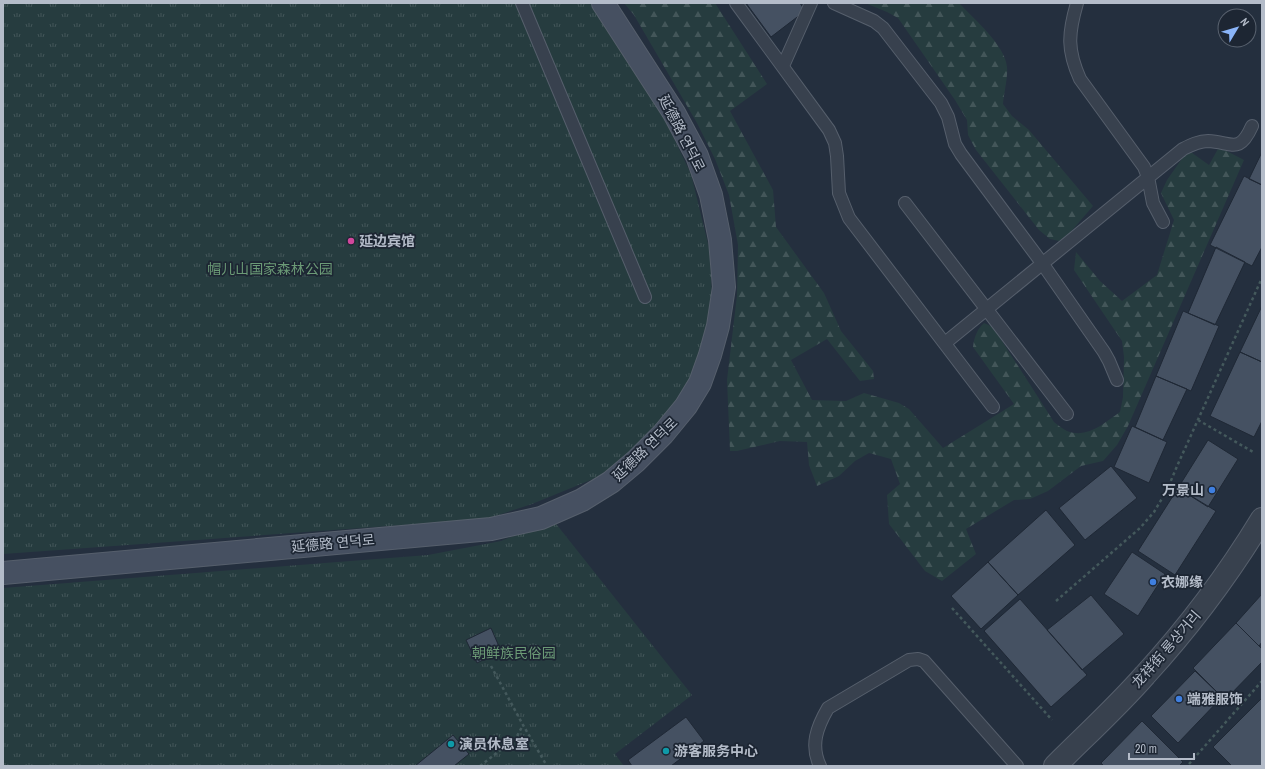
<svg xmlns="http://www.w3.org/2000/svg" width="1265" height="769" font-family="'Archivo Narrow','Noto Sans SC','Noto Sans KR',sans-serif">
  <style>
    .forest { fill: url(#forest-firs) }
    .park { fill: url(#park-tufts) }
    .building { fill: #455162; stroke: #1f2835 }
    .lines { fill: none; stroke-linecap: round; stroke-linejoin: round }
    .service-casing { stroke: #565f6c; stroke-width: 14 }
    .tertiary-casing { stroke: #565f6c; stroke-width: 24 }
    .secondary-casing { stroke: #565f6c; stroke-width: 24 }
    .path { stroke: #44595c; stroke-width: 2.5; stroke-dasharray: 3 3; stroke-linecap: butt }
    .service { stroke: #38414e; stroke-width: 12 }
    .tertiary { stroke: #38414e; stroke-width: 22 }
    .secondary { stroke: #465061; stroke-width: 22 }
    .hotel-dot { fill: #d1479c; stroke: #1d2633; stroke-width: 1.5 }
    .shop-dot { fill: #3f7fe0; stroke: #1d2633; stroke-width: 1.5 }
    .culture-dot { fill: #0f9aa8; stroke: #1d2633; stroke-width: 1.5 }
    .labels { text-anchor: middle; stroke-width: 3.5; stroke-linejoin: round; paint-order: stroke }
    .street-label { font-size: 14px; fill: #b4bcc9; stroke: #1d2633 }
    .poi-label { font-size: 14px; font-weight: bold; fill: #b4bcc9; stroke: #1d2633; text-anchor: start }
    .park-label { font-size: 14px; fill: #6b9a76; stroke: #1d2633 }
  </style>
  <defs>
    <pattern id="forest-firs" width="22" height="20" patternUnits="userSpaceOnUse"><rect width="22" height="20" fill="#263c3f"/><path d="M5 1l3.5 6h-7zM16 11l3.5 6h-7z" fill="#435659"/></pattern>
    <pattern id="park-tufts" width="24" height="20" patternUnits="userSpaceOnUse"><rect width="24" height="20" fill="#263c3f"/><path d="M3 7l-1-3M5 7V3M7 7l1-3M15 17l-1-3M17 17v-4M19 17l1-3" fill="none" stroke="#435659"/></pattern>
  </defs>
  <rect width="100%" height="100%" fill="#242f3e"/>
  <!-- forest -->
  <path class="forest" d="M624,3H715L767,84L730,111L773,190L776,227L824,293L841,331L873,371L874,379L860,381L827,339L791,360L812,400L846,401L864,393L899,403L909,409L943,448L1014,404L973,347C974,338 977,329 984,323L993,327L1054,422C1058,425 1063,429 1067,431C1088,439 1104,423 1120,412L1123,397L1124,357L1122,341L1074,270L1076,252L1100,281L1122,301L1157,275L1174,220L1161,193L1167,180L1188,150L1209,165L1219,147L1244,160L1128,426L1117,445L1103,461L1081,466L1048,491L1030,499L1014,500L966,529L976,554L942,581L925,571L889,524L887,495L900,484L891,459L869,453L855,461L839,476L817,486L809,465L807,442L780,441L737,451H730L727,380L737,295L738,245L729,195L715,159L697,123L634,15Z
    M865,3H959C974,19 1005,45 1007,67C1008,78 1004,92 1003,104L1012,116L1029,130L1093,206L1068,235L1059,241L1050,239L1039,230L976,150L968,135L967,120L955,100L898,18L887,12Z"/>
  <!-- park -->
  <path class="park" d="M3,3H591L663,116L691,174L710,252L713,322L685,396L653,437L598,477L532,504L486,519L3,554Z
    M553,520L692,695L615,754L624,766H3V588L428,555L501,541Z"/>
  <!-- building -->
  <path class="building" d="M746,3H800L805,11L771,37Z
    M1262,152V185L1249,179Z
    M1244,176L1262,185V247L1252,266L1210,245Z
    M1216,247L1245,262L1215,325L1188,313Z
    M1262,306V362L1240,352Z
    M1183,311L1219,326L1191,391L1156,376Z
    M1240,352L1262,362V421L1254,437L1210,416Z
    M1156,376L1187,389L1163,440L1135,427Z
    M1132,426L1167,442L1149,483L1114,467Z
    M1208,440L1238,459L1208,507L1178,488Z
    M1111,466L1137,498L1085,540L1059,508Z
    M1178,488L1216,511L1175,575L1138,551Z
    M1046,510L1075,545L1018,595L988,562Z
    M1132,552L1165,574L1138,616L1104,594Z
    M988,562L1018,595L981,629L951,596Z
    M1262,594V642L1259,646L1236,623Z
    M1091,595L1124,634L1082,670L1047,630Z
    M1020,599L1087,675L1051,707L984,631Z
    M1236,623L1262,649V662L1225,700L1193,668Z
    M491,628L501,651L477,663L466,640Z
    M1195,671L1222,697L1178,743L1151,716Z
    M1262,698V766H1232L1213,747Z
    M686,717L704,741L671,766H632L628,760Z
    M1142,721L1183,762L1179,766H1104L1101,763Z
    M453,735L469,754L454,766H415Z"/>
  <g class="lines">
    <defs>
      <path id="service" d="M522,3L645,297
        M736,3L829,130L835,143L837,156L839,193L849,218L993,407
        M834,3L874,21L883,28L941,103L948,117L955,144L961,154L1042,263L1104,352L1109,361L1117,380
        M1077,3C1068,34 1067,50 1080,79L1144,167L1148,177L1153,203L1163,222
        M783,66L811,3
        M905,203L1067,414
        M945,343L1183,149C1191,145 1199,141 1208,141C1232,142 1239,155 1252,126
        M820,766C810,745 817,727 828,708L909,660L918,659L924,661L1017,766"/>
      <path id="tertiary" d="M1055,766C1085,736 1117,707 1145,675C1189,627 1228,575 1262,519"/>
      <path id="secondary" d="M3,573L491,529L541,518L582,500L611,482L636,461L663,434L686,406L700,383L710,355L718,326L724,287L720,240L711,195L697,156L674,113L603,3"/>
    </defs>
    <!-- service casing -->
    <use href="#service" class="service-casing"/>
    <!-- tertiary casing -->
    <use href="#tertiary" class="tertiary-casing"/>
    <!-- secondary casing -->
    <use href="#secondary" class="secondary-casing"/>
    <!-- path -->
    <path class="path" d="M1198,420L1255,453
      M1056,601L1140,528L1154,512L1167,490L1178,464L1262,278
      M952,608L1052,720
      M491,666L523,725L547,766
      M1189,764L1262,681
      M480,766L516,738L523,725"/>
    <!-- service -->
    <use href="#service" class="service"/>
    <!-- tertiary -->
    <use href="#tertiary" class="tertiary"/>
    <!-- secondary -->
    <use href="#secondary" class="secondary"/>
  </g>
  <!-- markers -->
  <circle class="hotel-dot" cx="351" cy="241" r="4"/>
  <g class="shop-dot">
    <circle cx="1212" cy="490" r="4"/>
    <circle cx="1153" cy="582" r="4"/>
    <circle cx="1179" cy="699" r="4"/>
  </g>
  <g class="culture-dot">
    <circle cx="451" cy="744" r="4"/>
    <circle cx="666" cy="751" r="4"/>
  </g>
  <g class="labels">
    <!-- street labels -->
    <g class="street-label">
      <text transform="translate(682 133) rotate(63)" y="5">延德路 연덕로</text>
      <text transform="translate(645 449) rotate(-44)" y="5">延德路 연덕로</text>
      <text transform="translate(333 543) rotate(-5)" y="5">延德路 연덕로</text>
      <text transform="translate(1166 649) rotate(-49)" y="5">龙祥街 룡상거리</text>
    </g>
    <!-- poi labels -->
    <g class="poi-label">
      <text x="359" y="246">延边宾馆</text>
      <text x="1204" y="495" text-anchor="end">万景山</text>
      <text x="1161" y="587">衣娜缘</text>
      <text x="1187" y="704">端雅服饰</text>
      <text x="459" y="749">演员休息室</text>
      <text x="674" y="756">游客服务中心</text>
    </g>
    <!-- park labels -->
    <g class="park-label">
      <text x="270" y="274">帽儿山国家森林公园</text>
      <text x="514" y="658">朝鲜族民俗园</text>
    </g>
  </g>
  <!-- border -->
  <rect width="1265" height="769" fill="none" stroke="#b4bcc9" stroke-width="8"/>
  <!-- north arrow -->
  <g transform="translate(1237 28) rotate(52)"><circle r="19" fill="#1d2633" stroke="#59626f"/>
  <path d="M0-3L7 15L0 10L-7 15Z" fill="#8ab4f8"/>
  <text y="-6" font-size="11" font-weight="bold" text-anchor="middle" fill="#b4bcc9">N</text>
  </g>
  <!-- scale -->
  <path d="M1129 753v6h65v-6" fill="none" stroke="#b4bcc9" stroke-width="2"/>
  <text x="1135" y="753" font-size="12" fill="#b4bcc9" stroke="#1d2633" stroke-width="3" paint-order="stroke">20 m</text>
</svg>
